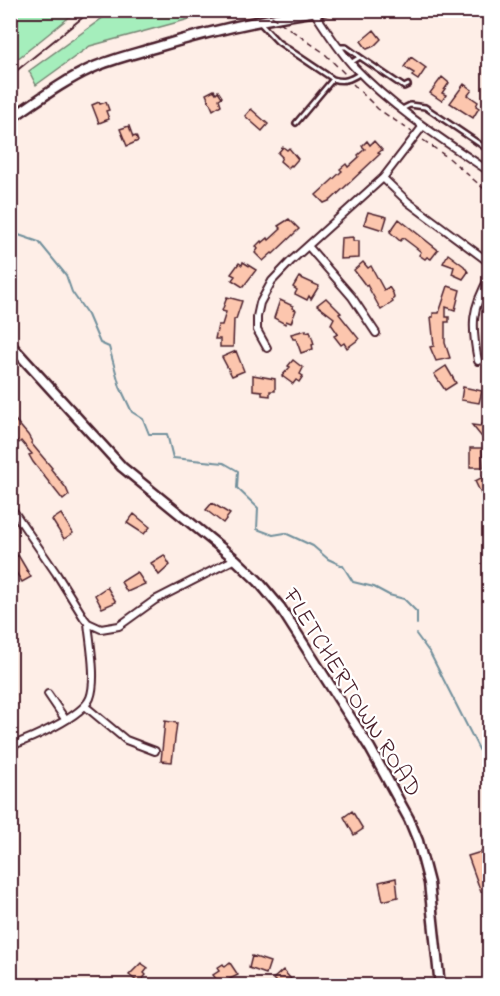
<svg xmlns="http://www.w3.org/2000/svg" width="500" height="996" font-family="'Indie Flower',sans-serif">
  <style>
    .green { fill: #a5eebc; stroke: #788674; stroke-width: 1.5 }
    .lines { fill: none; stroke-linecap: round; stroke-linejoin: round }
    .stream { stroke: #72909c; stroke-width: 2 }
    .building { fill: #fcc6ae; stroke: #4a1f2b; stroke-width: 1.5 }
    .service-casing { stroke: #4a1f2b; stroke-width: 8 }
    .minor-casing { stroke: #4a1f2b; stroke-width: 10 }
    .tertiary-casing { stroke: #4a1f2b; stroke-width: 13 }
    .path { stroke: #4a1f2b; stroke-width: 1.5; stroke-dasharray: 6 4.5; stroke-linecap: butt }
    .service { stroke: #fff; stroke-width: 3 }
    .minor { stroke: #fff; stroke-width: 6 }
    .tertiary { stroke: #fff; stroke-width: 8 }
    .rail { stroke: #4a1f2b; stroke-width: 2 }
    .path-bridge { stroke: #4a1f2b; stroke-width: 1.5; stroke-dasharray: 6 4.5; stroke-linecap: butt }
    .labels { text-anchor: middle; stroke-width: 4.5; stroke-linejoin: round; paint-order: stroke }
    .street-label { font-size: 24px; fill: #4a1f2b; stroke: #fff }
  </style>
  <rect width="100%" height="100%" fill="#feeee7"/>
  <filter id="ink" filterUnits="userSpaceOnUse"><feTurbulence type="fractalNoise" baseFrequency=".0167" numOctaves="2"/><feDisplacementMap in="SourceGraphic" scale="12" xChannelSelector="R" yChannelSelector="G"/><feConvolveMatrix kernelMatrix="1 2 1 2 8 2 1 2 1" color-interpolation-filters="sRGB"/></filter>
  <g filter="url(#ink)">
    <!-- green -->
    <path class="green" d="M11,10H77V11L11,64Z
      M112,11V10L219,11L90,46L36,85L29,71Z"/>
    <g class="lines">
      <!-- stream -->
      <path class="stream" d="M10,232L39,242L66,275L72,292L88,315L100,343L109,347L120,387L132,412L143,419L149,434H167L173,458L224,463L238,471L237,488L258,508L257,529L273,535L285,533L313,546L328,559L343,566L353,582L374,587L389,595L404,599L417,612V624
        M416,634L430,653L490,771"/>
    </g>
    <!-- building -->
    <path class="building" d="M374,30L381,39L374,46L367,49L361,41Z
      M411,57L426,68L418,80L412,76L414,73L404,67Z
      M442,77L449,83L442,93L446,95L442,101L430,93Z
      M464,84L472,90L468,95L478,102L476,106L479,108L473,118L450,103Z
      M214,90L216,93L218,91L222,97L219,99L221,105L213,110L206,94Z
      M99,102L100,104L106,102L109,110L106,111L109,119L99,123L92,105Z
      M251,109L268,124L262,131L245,116Z
      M129,126L133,137L136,136L138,141L127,146L120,129Z
      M367,141L370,145L374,141L382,150L378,153L380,154L331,200L324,203L316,195L342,171L340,169L346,164L348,167L359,157L358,155L365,149L362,146Z
      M283,147L287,150L289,148L298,159L292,166L291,165L288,168L280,161L282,157L278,153Z
      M368,212L387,217L383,230L364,224Z
      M289,219L299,229L273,254L272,253L263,261L255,253L258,249L256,246L261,241L262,243L268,238L269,240L281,229L278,226Z
      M399,219L438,250L431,259L427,257L425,259L419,255L421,252L415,247L403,238L400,241L390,232Z
      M353,237V241H359V258L340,259L341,238Z
      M448,254L464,266L468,272L463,279L452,274L454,267L443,263Z
      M243,262L256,270L243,287L232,280L235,276L231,274L239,263L242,265Z
      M363,262L368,268L371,266L384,290L389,287L393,293L394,298L392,300L393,302L381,310L367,285L366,286L354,270Z
      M299,277L319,286L311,299L309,296L307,300L295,294L297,290L293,287Z
      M448,286L460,290L455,310L446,307V317H449V322H445V343L450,358L436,361L430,347L434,346L431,317H433V313H439Z
      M227,297L242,301L236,319H234L233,347H220V339H215L218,325H222L226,312L222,311Z
      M326,298L341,313L339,314L359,339L347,348L344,343L341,345L334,336L338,334L331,324L334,318L317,305Z
      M280,300L293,306L292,308L296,310L291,323L286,321L285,324L274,318Z
      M306,330V332L310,331L314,344L312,345L313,349L301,353L296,339H293L291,334Z
      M236,351L244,371L232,376L222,357Z
      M293,360L303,368L300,374L303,376L299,382L296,380L293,384L282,376L290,367L288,366Z
      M446,366L456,383L445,390L434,374Z
      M253,375L275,379V391H270V396L262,395V391L253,390Z
      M463,387L482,391L479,403L461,400Z
      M10,414L28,435L32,442L31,443L52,468L51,469L66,488L69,495L63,500L33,462L29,455L32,454L21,441L19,443L13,436L10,438Z
      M489,418V446L472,425L480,426Z
      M470,448H482L483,467H470Z
      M487,475L489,480V495L483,498L475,481Z
      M212,503L230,514L223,523L206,510Z
      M61,514L73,533L64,539L52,520Z
      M134,514L150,527L144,534L127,523Z
      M18,555L31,577L22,582L10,563V560Z
      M164,555L170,565L159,575L151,563Z
      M137,572L145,584L127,592L121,582Z
      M107,587L116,602L102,608L95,595Z
      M165,721L177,723L172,762L161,761Z
      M352,811L363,829L354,835L344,817Z
      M481,852L483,859L488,861L489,865V889L481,892L468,856Z
      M396,878L398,897L383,901L379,882Z
      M252,956L270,962L266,974L249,968Z
      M141,963L148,968L144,973L146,975L139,983L129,975Z
      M230,963L238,975L220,984L213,975L219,971L217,968L223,964L225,967Z
      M283,970L297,986H280L273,979Z"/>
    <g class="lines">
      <defs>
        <path id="service" d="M259,22L278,42L333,79C343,83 351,79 359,74
          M338,47H346L360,57
          M352,62L360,57L404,87L408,85
          M402,109L410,105L425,107L490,151
          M296,123L333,79"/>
        <path id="minor" d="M314,12C327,31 339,51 355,68C394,109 443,140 490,172
          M383,178L408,202L490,263
          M308,246L352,297L376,333
          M267,348L257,330V317L260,303L272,281L291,261L383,178L423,126
          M478,361C471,325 471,309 490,276
          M10,506L56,573L84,618L88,623L101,629L119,626L155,600L235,559
          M48,694L65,719
          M85,706L126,740L155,751
          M10,746C30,739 82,717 90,698C97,680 90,643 88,623"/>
        <path id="tertiary" d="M10,119C37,101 63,81 92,68C112,59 134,54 154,48C210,31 266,18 325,10
          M10,344L122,467L235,559L258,581L280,607L370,748L409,819L418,841L429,883L440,986"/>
      </defs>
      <!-- service casing -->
      <use href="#service" class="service-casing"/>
      <!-- minor casing -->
      <use href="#minor" class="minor-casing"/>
      <!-- tertiary casing -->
      <use href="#tertiary" class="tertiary-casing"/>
      <!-- path -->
      <path class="path" d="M291,30L323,52L346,75
        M353,84L378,109L412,132
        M423,140L450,159L490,194"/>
      <!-- service -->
      <use href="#service" class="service"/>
      <!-- minor -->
      <use href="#minor" class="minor"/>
      <!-- tertiary -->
      <use href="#tertiary" class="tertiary"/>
      <!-- rail -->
      <path class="rail" d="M10,76L92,10"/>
      <!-- path-bridge -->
      <path class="path-bridge" d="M263,10L291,30"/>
    </g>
  </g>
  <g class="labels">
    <!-- street labels -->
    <g class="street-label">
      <text transform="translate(353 692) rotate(58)" y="8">FLETCHERTOWN ROAD</text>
    </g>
  </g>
  <!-- margin -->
  <rect width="500" height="996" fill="none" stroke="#fff" stroke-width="36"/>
  <rect x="18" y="18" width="464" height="960" fill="none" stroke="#4a1f2b" stroke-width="2" filter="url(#ink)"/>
</svg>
